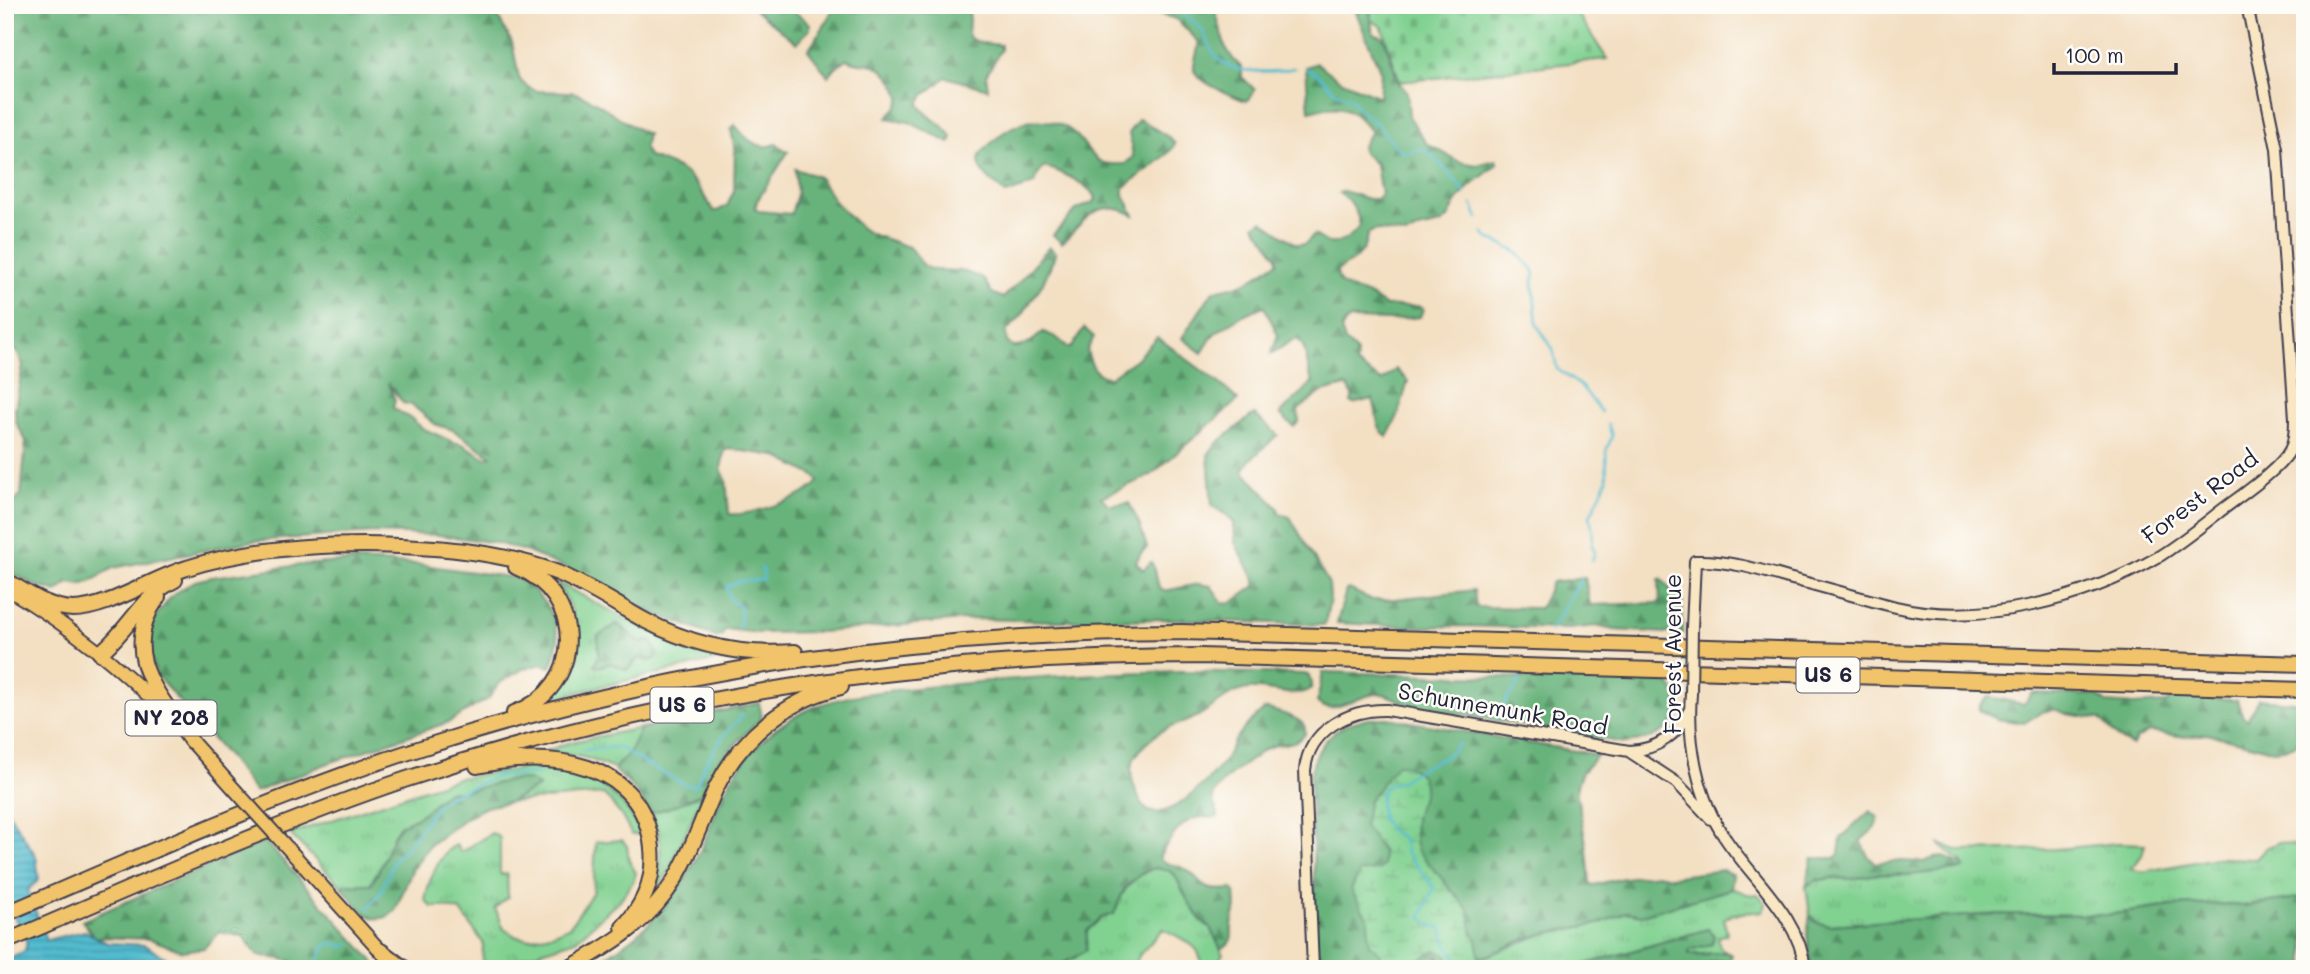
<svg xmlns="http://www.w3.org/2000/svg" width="2310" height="974" font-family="Mali,sans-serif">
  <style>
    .grass { fill: url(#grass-tufts); stroke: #527a66; stroke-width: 2; fill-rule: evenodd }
    .forest { fill: url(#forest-firs); stroke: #456a5b; stroke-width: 2; fill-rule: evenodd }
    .wetland { fill: url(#wetland-marsh); stroke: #527a66; stroke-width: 2 }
    .cemetery { fill: url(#cemetery-stones); stroke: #527a66; stroke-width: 2 }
    .water { fill: url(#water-rules); stroke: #3a6e85; stroke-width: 2 }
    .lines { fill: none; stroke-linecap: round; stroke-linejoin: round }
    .stream { stroke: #52bbcf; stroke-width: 2.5 }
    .secondary-casing { stroke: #413e4f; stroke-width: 14 }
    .primary-casing { stroke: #413e4f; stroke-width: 16 }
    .highway-casing { stroke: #413e4f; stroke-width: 18 }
    .secondary { stroke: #f9e7c3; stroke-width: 10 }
    .primary { stroke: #f1c36a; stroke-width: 12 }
    .highway { stroke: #f1c36a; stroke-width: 14 }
    .secondary-bridge-casing { stroke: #413e4f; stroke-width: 14; stroke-linecap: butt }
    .primary-bridge-casing { stroke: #413e4f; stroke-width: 16; stroke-linecap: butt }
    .secondary-bridge { stroke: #f9e7c3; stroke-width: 10 }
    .primary-bridge { stroke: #f1c36a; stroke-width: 12 }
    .labels { text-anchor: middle; stroke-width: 5; stroke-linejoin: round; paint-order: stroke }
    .shield { fill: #fdfcf7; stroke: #646373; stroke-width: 2 }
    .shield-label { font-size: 21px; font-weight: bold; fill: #22223b }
    .street-label { font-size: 23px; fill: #22223b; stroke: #fdfcf7 }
  </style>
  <defs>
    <pattern id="grass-tufts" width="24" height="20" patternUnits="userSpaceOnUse" patternTransform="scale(1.75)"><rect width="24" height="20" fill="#81d191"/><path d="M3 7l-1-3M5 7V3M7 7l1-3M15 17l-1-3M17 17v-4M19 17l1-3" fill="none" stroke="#6fb37e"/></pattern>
    <pattern id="forest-firs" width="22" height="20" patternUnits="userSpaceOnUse" patternTransform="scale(1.75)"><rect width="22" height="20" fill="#68b37b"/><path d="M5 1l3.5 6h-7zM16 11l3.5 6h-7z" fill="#559166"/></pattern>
    <pattern id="wetland-marsh" width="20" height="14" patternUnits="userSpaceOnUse" patternTransform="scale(1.75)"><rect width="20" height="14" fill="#81d191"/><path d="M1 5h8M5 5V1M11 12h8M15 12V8" fill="none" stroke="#6fb37e"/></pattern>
    <pattern id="cemetery-stones" width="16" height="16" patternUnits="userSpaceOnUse" patternTransform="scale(1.75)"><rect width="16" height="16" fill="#81d191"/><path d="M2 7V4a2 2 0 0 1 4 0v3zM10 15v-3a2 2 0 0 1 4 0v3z" fill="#6fb37e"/></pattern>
    <pattern id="water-rules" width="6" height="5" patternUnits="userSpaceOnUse" patternTransform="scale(1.75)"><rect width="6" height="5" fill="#52bbcf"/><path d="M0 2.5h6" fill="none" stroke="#4498a9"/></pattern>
  </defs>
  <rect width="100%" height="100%" fill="#fdfcf7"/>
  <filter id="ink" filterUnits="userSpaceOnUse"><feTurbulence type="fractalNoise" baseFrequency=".0143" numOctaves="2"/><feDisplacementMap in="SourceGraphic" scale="14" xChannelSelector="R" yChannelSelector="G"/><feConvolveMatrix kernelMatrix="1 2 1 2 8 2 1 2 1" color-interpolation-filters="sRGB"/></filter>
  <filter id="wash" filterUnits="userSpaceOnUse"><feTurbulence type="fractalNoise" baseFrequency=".00686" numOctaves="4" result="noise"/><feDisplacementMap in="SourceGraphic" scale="28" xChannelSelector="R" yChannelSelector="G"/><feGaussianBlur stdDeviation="1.57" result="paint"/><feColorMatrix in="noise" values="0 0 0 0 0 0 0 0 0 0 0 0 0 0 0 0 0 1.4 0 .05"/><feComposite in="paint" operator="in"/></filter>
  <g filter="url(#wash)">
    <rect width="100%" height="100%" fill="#f3dfc2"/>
    <!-- grass -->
    <path class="grass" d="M554,581C612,610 662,643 727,658L589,689L550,700C583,667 585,617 554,581ZM621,626L641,644L648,641L644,659L638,658L632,667L610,663L602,666L598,645Z
      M641,728L629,753L614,769L587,758L546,751L571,742Z
      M526,768C577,770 620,782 640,834L632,835L621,815L604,794L510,802L539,786L476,789L462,793L448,791L424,814L400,826L394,834L387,855L370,884H348L342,887L290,834L458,778Z
      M703,793L671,867L653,897C663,870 664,839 651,813L671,807Z
      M492,833L500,838V874H507L508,897L495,908L504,929L517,937L528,939L555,933L570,926L593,892L596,842L622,840L627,846L629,861L636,873L634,880L620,900L576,940L520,958L504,969H482L483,943L461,911L444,907H432L425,900C428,883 439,852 456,845L461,852Z
      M2279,842L2305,847V897L2243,906L2223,904L2172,906L2106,915L1997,914L1829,925L1816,922L1810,915L1806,886L1815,881L1831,878L1851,879L1877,874L1908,875L1944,870L1959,871L1964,865C1957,855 1945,854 1939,844L1960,851L2056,849L2118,843L2145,844L2142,855L2132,869L2142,872L2216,858L2256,859L2266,848Z
      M1154,868L1168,870L1175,875L1189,903L1202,922L1210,927L1223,954L1211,969H1204C1200,963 1201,958 1198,952C1195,944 1171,933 1163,929L1141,953L1131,969H1052L1076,957L1086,950L1087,931L1101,918L1114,914C1120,892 1132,877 1154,868Z
      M1731,889C1743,889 1743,897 1758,894L1766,904L1763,911L1732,914L1724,919L1727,934L1718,937C1718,944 1720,949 1726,952L1690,955V950L1712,944L1713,934L1708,929L1569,969H1421L1440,956L1439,963L1476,956L1484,957L1542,934L1598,924L1626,912L1642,915Z"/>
    <!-- forest -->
    <path class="forest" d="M5,5H498L499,19L512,42L519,78C532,99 555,88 575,93C597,99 623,123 647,134L644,149L649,157C690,170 691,176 714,211H717L727,206L734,191L735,150L731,129L735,125C745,138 759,152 776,144L788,152L757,201L755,209L758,211L791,214L797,194L795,169L819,177L835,202L861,228L871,234L909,247L925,267L934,270L962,271L983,278L992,293L1003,298L1019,282L1049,247L1056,253L1043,283L1022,315L1006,332L1007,342L1013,347C1025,348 1034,340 1043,332L1056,337L1069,348L1072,347L1084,328L1094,337L1087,350C1090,363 1095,377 1110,377L1136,359L1157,337L1219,383L1238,400L1150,476L1101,497L1109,505L1129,503L1140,525L1147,548L1141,553L1136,562L1143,570L1151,562L1154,567L1159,588L1164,591L1198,584L1211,586L1223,604L1233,602L1255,586V580L1235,543L1234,523L1227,515L1212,506L1208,455L1215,445L1251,416L1255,415L1278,435L1249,461L1243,471L1278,508L1279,513L1290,517L1329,584L1330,598L1325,625L1166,619L1059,621L974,619L821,632L758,633L726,629L721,636L716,637L649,611L579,574L528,552L497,543L438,535L372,533L253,541L113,568L90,582L80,585L69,583L57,592L34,585L5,569V506L13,505L21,494L26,441L16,422L15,409L23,365L18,354L5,339ZM388,383L403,403L412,405L435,424L453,430L491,456L486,458L462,444L453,442L422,428L413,420L393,408L395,400ZM729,449L776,456L815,476L819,481C809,497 748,517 729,514L726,479L721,469L724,452Z
      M749,5C782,5 783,1 810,24V29L797,43Z
      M834,5H913C927,18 936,11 952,6C957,4 964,5 970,5L968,34L971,39L981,43L1001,45V50L986,75L988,89L946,77L923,96L919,104C929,121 944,122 952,137L950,143L909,122L887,118C891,113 899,106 900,100C901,90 884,67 874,65C864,62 859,65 847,59L836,67L828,76L808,50L828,20Z
      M1153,5H1214L1225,46L1233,59L1242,68V77L1255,90L1251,97L1246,101C1235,97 1196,82 1194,69C1193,59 1200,50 1198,41L1176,19L1163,15Z
      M1349,5H1369L1373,33L1382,36L1385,41L1399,83L1407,92L1409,116L1426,143L1460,162L1477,165L1496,160L1498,164L1469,187L1457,201L1448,218L1441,224L1422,228L1406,235L1376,230L1368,233L1363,250L1354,260L1337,271C1338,290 1353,288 1366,294C1374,297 1379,303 1386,306H1418L1423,309L1420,317L1390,320L1350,319L1345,323L1341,330L1345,341L1357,353L1356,364L1382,381L1396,369L1408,381L1398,416L1387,437C1372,424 1380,413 1372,399L1353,404L1351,402L1353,395L1346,386L1322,392L1298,410L1299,421L1294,427L1280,414L1313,382C1304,366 1311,356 1299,340H1293L1271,354L1278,335L1264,306L1243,315L1214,334L1202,353L1182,338L1213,291C1246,285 1250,281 1277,262V257L1255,225L1262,221L1296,244H1305L1314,235C1319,237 1325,242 1329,243C1341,245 1354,234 1360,226C1358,213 1351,201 1339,193L1344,191L1368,199H1378L1381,194L1376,165C1361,148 1355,154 1371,132C1351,105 1341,104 1309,111L1306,67L1317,63L1340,80L1379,97L1381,73L1356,12Z
      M1139,119L1170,138L1175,144C1172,154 1135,178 1124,188V195L1134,215C1097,197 1087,218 1062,243L1053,235L1076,210L1094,202L1096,197C1088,185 1059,170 1044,167L1037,176L1034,184L1006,194C997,185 974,171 980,156C984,148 996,139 1003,133C1025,116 1058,116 1077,136C1086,145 1092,159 1104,163C1110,165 1118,164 1125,164L1133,157L1129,132Z
      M355,561L415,564L517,578L534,590L546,605L555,621L558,640L552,666L550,667L542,664L523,669L498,684L489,698L449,722L326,764L255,792L229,758L157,676L149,652L151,627L156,616L171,597L180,590L195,581L212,577L301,565Z
      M1585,578L1590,605L1660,603L1659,580L1661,579L1682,601L1683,634L1614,630L1596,626L1569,629L1462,626L1419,627L1337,623L1346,590L1349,589L1372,600H1386L1474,590L1476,607L1540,608L1552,582Z
      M617,624L641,643L648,641L653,643L657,654L655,659L649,661L638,658L627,670L610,663L598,667L594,665L599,655L598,636Z
      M1181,671L1303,674L1308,675L1312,683L1311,689C1294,700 1268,687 1249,689C1228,691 1215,707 1198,716C1189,721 1178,724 1168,728C1155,733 1131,755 1131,770C1131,780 1136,792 1140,801C1156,838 1215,775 1226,758C1230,751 1233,742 1239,735C1246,725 1255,717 1265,709C1272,709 1298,718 1302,723C1306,727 1305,729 1305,734C1293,748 1279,741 1265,749C1259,751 1257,757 1252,759C1242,766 1216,785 1213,797C1211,805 1219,809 1218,817C1210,819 1204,816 1196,818C1180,821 1167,844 1159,857C1165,866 1174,863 1183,868C1207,880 1194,893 1232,889L1235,892C1236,905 1237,908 1233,920C1229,934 1238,939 1221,949L1210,927L1202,922L1189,903L1175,875L1168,870L1154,868L1142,873L1124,889L1114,914L1101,918L1087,931L1086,950L1076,957L1052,969H830C820,963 810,962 799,969H585C635,941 670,911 696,859C711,831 718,798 736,772C754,744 781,721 812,708C848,693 888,691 927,687C1011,678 1096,673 1181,671Z
      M1323,672L1661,682C1668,683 1671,685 1674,691C1690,725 1654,741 1625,743L1409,705C1400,702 1390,695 1382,694C1362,691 1331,719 1317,702Z
      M2032,693L2096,695L2106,703L2133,705L2166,703L2173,697L2237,700L2243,717L2247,720L2258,699L2305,703V741L2284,749L2273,750L2207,734L2186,737L2149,732L2137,739L2132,746L2118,738L2100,719L2067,714L2054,709L2042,712L2024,723L1997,719L1979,710L1980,705L1988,697C2001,698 2011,703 2024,704Z
      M759,703L762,717L727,753L715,768L703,793L671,807L651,813L635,790L614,769L629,753L641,728Z
      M1388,718L1598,755L1582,772L1577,785V796L1587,848L1590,884L1594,885L1618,879L1657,874L1671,877L1723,870L1733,875L1731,889L1642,915L1626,912L1598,924L1542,934L1518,942L1492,954L1484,957L1476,956L1458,965L1440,966L1439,956L1421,969H1318L1310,778C1317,734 1345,717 1388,718Z
      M517,780H529L539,786L510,802L486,807L467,817L431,844L413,868L395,911C371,932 358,905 342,887L348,884H371C384,868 386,847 397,830C400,824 404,824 410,821C425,814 435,801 448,791C472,794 493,781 517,780Z
      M1870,811L1879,818L1874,829L1860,841L1868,856L1875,863L1901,861L1923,862L1935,858L1944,857L1964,865L1963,869L1908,875L1877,874L1851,879L1831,878L1815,881L1806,886L1812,858H1835L1839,854L1841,838Z
      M263,842L269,845L380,969H297L292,961L257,955L243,936L219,932L204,948L182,951L150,939L95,937L82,921Z
      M2305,897V969H1811L1807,934L1810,915L1816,922L1829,925L1997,914L2106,915L2172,906L2223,904L2243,906Z
      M1708,929L1714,936L1712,944L1690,950L1689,955L1726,952L1732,955L1729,962L1716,961L1695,969H1569Z"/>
    <!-- wetland -->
    <path class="wetland" d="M1397,764C1410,764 1425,773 1424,788C1424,793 1421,800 1419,804C1413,820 1413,834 1417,850L1468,909L1473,934L1477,939L1480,969H1453L1446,955L1436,950C1430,952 1427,955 1421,959C1415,963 1384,969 1375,969L1374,965L1381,954L1369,944L1368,919L1351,890L1360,872L1378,870L1383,866V852L1364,826L1369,800Z"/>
    <!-- cemetery -->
    <path class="cemetery" d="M1371,5H1572L1607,59L1400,82L1382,27L1371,20Z"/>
    <!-- water -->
    <path class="water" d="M5,807L36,856L39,880L28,890L46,940L85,931L107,943L144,945L185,969H5V960L25,951L27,942L5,898Z"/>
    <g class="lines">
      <!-- stream -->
      <path class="stream" d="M1176,5C1183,16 1197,22 1203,32C1207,40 1210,49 1216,56C1229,75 1274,73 1294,68
        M1307,69L1317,74L1337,93L1351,98L1359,110L1374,121L1401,152C1409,153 1416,148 1424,150C1432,153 1459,185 1465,193
        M1472,204L1478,218
        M1483,232L1486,237L1515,251L1532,268L1535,273L1533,282L1537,325L1553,349L1557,369L1582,387L1601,412
        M1592,561L1595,551L1592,546L1593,533L1590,516L1607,480L1606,451L1612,436L1608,424
        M738,629L741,620L740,607L730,599L726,587L740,581L761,580L764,577L762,568
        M1550,630L1581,580
        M1495,718L1520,680
        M1460,743L1444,758L1436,761L1409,775L1400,782L1388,785L1382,790L1380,806L1382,819L1391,831L1404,839L1406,852L1434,888L1421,917L1431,925L1441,928L1448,947L1463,969
        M582,750L618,747L655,769L686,785L696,786L705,764L723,736L743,715
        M368,908L381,892L395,858L407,847L437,805L447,797L497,776L540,774
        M314,969L325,946L333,943L345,947L350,943"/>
    </g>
  </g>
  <g filter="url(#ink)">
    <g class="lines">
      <defs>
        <path id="secondary" d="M1692,628L1695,561C1727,560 1757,569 1788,578C1824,587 1860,598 1896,607C1980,627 2085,599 2158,557C2179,544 2199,528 2218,513C2237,498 2280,470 2290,450C2295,441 2295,429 2295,419L2277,149L2247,5
          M1691,694C1687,741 1698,799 1725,838C1752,879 1800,917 1805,969
          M1630,752L1677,783L1711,819
          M1313,969L1305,770C1309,729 1350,709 1387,710L1629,751C1657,750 1678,735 1690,709"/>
        <path id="primary" d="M11,591C68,625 121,667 167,714
          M186,735L235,790
          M293,854L387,958"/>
        <path id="highway" d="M5,580C27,592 47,608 73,609C107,609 153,578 187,568C243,550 306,545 365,545C428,546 498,550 558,573C589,586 617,605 646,621C692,645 743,656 795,652
          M158,597C118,654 159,694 191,741
          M100,653C128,631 141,597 175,580
          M514,713C585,688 586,594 516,567
          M477,766C546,750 643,759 652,848C655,878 644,905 623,927
          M5,914C143,855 279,794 421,748C670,667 922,633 1182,632L2305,664
          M5,942C137,886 268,826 404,780C661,694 930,656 1201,656L2305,690
          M381,951L405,969
          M568,969C604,948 640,928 665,894C688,863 700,824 716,788C741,737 786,700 841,687"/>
      </defs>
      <!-- secondary casing -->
      <use href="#secondary" class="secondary-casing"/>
      <!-- primary casing -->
      <use href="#primary" class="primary-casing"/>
      <!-- highway casing -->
      <use href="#highway" class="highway-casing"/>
      <!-- secondary -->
      <use href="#secondary" class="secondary"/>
      <!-- primary -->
      <use href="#primary" class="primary"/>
      <!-- highway -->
      <use href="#highway" class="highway"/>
      <defs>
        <path id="secondary-bridge" d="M1691,694L1692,628"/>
        <path id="primary-bridge" d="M235,790L293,854"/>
      </defs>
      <!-- secondary-bridge casing -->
      <use href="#secondary-bridge" class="secondary-bridge-casing"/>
      <!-- primary-bridge casing -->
      <use href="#primary-bridge" class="primary-bridge-casing"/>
      <!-- secondary-bridge -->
      <use href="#secondary-bridge" class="secondary-bridge"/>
      <!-- primary-bridge -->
      <use href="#primary-bridge" class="primary-bridge"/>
    </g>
  </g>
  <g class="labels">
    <!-- shield labels -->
    <g class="shield">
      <rect x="1796.5" y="657.5" width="63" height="35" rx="5"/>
      <rect x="650.5" y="687.5" width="63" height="35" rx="5"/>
      <rect x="125.5" y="700.5" width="91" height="35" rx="5"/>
    </g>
    <g class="shield-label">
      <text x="1828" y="682">US 6</text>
      <text x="682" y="712">US 6</text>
      <text x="171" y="725">NY 208</text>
    </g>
    <!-- street labels -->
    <g class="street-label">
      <text transform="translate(2200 497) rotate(-37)" y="8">Forest Road</text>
      <text transform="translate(1673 654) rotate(-90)" y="8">Forest Avenue</text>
      <text transform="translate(1503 709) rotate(10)" y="8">Schunnemunk Road</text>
    </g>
  </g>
  <!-- margin -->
  <rect width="2310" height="974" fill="none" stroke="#fdfcf7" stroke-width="28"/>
  <!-- scale -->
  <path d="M2054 63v10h122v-10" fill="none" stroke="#22223b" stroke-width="3.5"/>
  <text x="2065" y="63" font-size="21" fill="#22223b" stroke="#fdfcf7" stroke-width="5" paint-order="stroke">100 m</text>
</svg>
